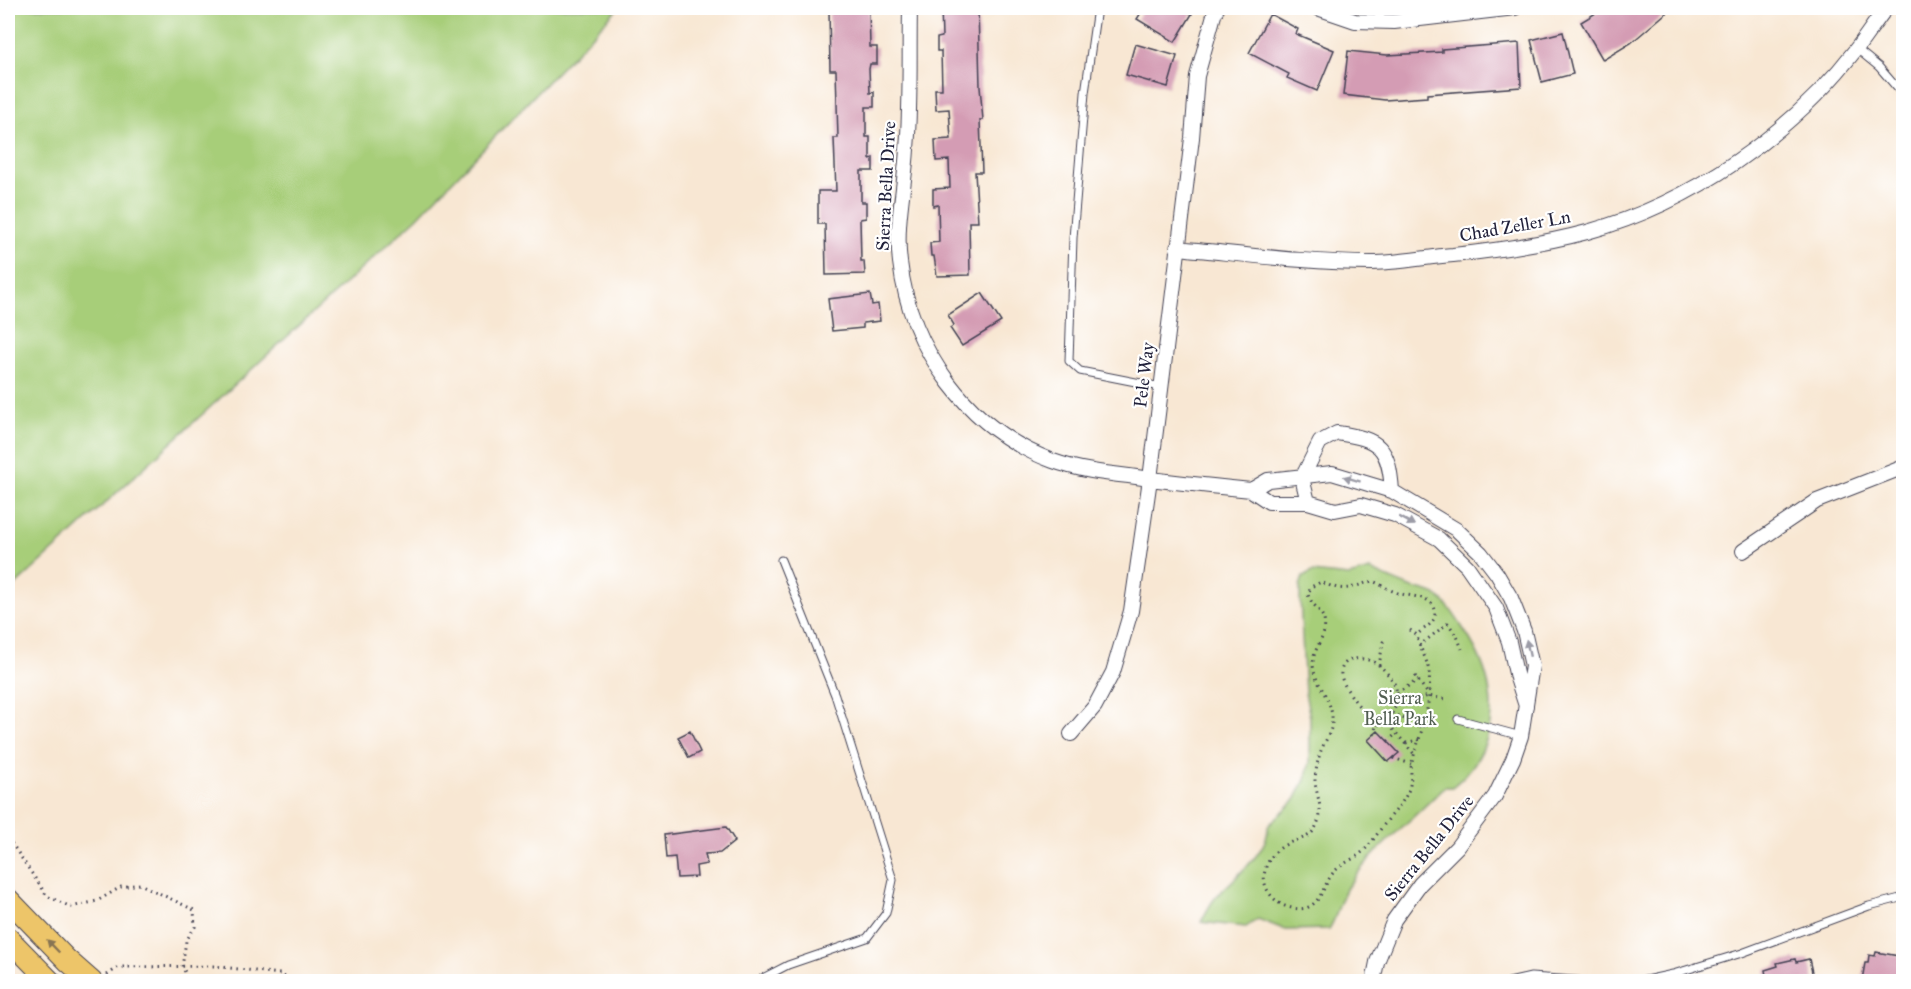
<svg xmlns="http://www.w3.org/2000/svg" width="1911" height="989" font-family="'IM FELL Great Primer',serif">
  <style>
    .green { fill: #a7ce79; stroke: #64785a; stroke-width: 1.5 }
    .building { fill: #d49cb4 }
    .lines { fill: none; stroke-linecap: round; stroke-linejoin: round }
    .service-casing { stroke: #424052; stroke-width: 9 }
    .minor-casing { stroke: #424052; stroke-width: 16 }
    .primary-casing { stroke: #424052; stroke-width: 23 }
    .path { stroke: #424052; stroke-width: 3; stroke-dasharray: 1.5 4.5; stroke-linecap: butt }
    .service { stroke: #fff; stroke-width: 7 }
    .minor { stroke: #fff; stroke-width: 14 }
    .primary { stroke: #edc569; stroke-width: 21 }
    .oneway { fill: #9c9ca7 }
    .oneway2 { fill: #887452 }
    .labels { text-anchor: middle; stroke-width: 4.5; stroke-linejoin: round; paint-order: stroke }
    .street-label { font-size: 18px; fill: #22223b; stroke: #fff }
    .park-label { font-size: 18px; fill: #515e51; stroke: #fff }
  </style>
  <rect width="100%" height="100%" fill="#fff"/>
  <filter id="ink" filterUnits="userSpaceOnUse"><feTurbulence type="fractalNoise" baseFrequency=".0167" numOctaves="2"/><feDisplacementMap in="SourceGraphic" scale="12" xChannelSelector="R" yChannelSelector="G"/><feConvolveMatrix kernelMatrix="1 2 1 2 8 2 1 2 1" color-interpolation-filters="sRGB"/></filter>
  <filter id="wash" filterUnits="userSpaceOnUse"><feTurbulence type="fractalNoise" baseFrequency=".008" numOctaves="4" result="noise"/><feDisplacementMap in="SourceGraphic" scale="24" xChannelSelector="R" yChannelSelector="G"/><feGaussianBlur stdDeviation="1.35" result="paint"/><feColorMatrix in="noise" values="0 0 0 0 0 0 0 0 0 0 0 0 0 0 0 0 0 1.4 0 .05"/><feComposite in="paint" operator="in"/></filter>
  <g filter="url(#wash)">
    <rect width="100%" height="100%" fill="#f8e7d3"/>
    <!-- green -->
    <path class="green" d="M8,8H618L417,218L8,592Z
      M1370,570C1384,576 1398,583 1413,588C1421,590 1432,592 1439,597C1449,605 1457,619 1464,630C1499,681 1505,745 1452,787H1444C1412,821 1374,848 1348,886C1339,899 1338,916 1329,929L1286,930L1258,919L1246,927L1201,922C1205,914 1210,904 1216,897C1231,880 1270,852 1268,826L1295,800L1305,780L1310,762V717L1305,693L1300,598V586L1303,577L1312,572L1349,576Z"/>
    <g id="blocks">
      <!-- building -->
      <path class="building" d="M829,8H869L870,47H877V64H870L869,69L870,93L874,92V107H866V137H870V159L873,158V171H861V202H866V218L860,219L861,261H864L865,274L826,275L825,224H818V191H836L834,138H838L836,70H830Z
        M941,8H978L980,87L983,120H980L982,172H975L978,222H969L970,275L937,276L934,256H931L930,243L939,242L938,205L933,206V189L950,188L949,160L936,161L935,140L951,139L949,109L936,110L935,89H942L941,51H937V38L942,37Z
        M1144,8H1181L1192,14L1175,42L1137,19Z
        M1604,8H1672L1631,43L1603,60L1581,22Z
        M1270,14L1298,29L1296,34L1334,50L1317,91L1287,78L1289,74L1249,53Z
        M1563,32L1573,74L1542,82L1531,40Z
        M1519,43L1521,87L1427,94V97L1385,100L1343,95L1348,51L1387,55L1442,52V49Z
        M1135,44L1177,56L1168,87L1126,75Z
        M982,293L1001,322L962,346L950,328L954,325L948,315Z
        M870,294L872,305L878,304L880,321L863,323V328L832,331L828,299Z
        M690,731L700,752L689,758L678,737Z
        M1378,731L1399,753L1388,762L1368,740Z
        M726,827L735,841L720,853L705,854L707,864L696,866L697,877L677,878L675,857L666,858L664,835Z
        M1876,952L1904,957V981L1862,980L1865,963H1868L1869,955L1875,956Z
        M1795,959L1796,962L1809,959L1814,981H1767L1765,970L1778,966L1777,963Z"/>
    </g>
  </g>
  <g filter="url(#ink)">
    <use href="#blocks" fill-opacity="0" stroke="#424052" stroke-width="1.5"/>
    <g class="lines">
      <defs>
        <path id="service" d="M1097,8L1085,93L1073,238L1069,361L1080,371L1161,387
          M1857,49L1879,67L1904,96
          M1458,719L1521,736
          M755,982L788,965L867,938L886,913L893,880L835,695L781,560
          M1509,982L1531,977L1603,982
          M1607,982L1641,981L1673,974L1742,953L1869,906L1904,897"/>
        <path id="minor" d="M910,8C909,54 911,102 907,149C905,186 895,225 900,262C910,350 969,430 1053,461C1078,470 1103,473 1129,476C1169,482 1210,486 1251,490L1269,502H1308L1335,510L1361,505L1395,515L1439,539L1467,566L1496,608L1509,642L1517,678L1526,706
          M1317,8L1355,21L1394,22L1515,8
          M1177,248C1242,254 1306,263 1372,263C1399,263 1426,257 1453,255C1498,250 1543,244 1587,232C1692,203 1791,134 1857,48C1867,35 1876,21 1886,8
          M1251,490L1268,480L1332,473L1392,491L1457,530L1481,553L1497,574L1511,598L1524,631L1532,666L1521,736L1513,759L1495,796L1457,847L1420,884L1394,920L1377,962L1373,982
          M1308,502L1302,478L1320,442L1337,433C1380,439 1389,447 1392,491
          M1743,551L1817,501L1904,467
          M1071,734L1095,706L1113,672L1131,611L1150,479L1192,138L1197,76L1214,15L1217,8"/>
        <path id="primary" d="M8,899L67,960L92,982
          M8,938L51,982"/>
      </defs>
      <!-- service casing -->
      <use href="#service" class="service-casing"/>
      <!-- minor casing -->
      <use href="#minor" class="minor-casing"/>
      <!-- primary casing -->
      <use href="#primary" class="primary-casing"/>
      <!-- path -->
      <path class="path" d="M1410,630L1417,635C1419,649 1428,659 1429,673C1432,705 1421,732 1412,762C1410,770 1412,780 1409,789C1403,804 1393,813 1383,826C1376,835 1370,846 1360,854C1353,859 1344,863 1337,869C1320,883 1323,919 1285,906C1277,903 1269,895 1266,887C1260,871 1270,853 1285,845C1300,836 1312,842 1319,819C1323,806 1315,792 1315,779C1316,769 1318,758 1322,748C1326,740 1331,732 1332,723C1334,698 1313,684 1313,663C1313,647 1328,637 1324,620C1321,609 1310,604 1308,594L1311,587L1321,582C1345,593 1349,588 1372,581C1381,584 1388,590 1398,593C1409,597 1437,595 1435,614C1434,625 1423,628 1417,635
        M1419,646L1448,623L1457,636L1462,649
        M1379,666L1383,642L1387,638
        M1415,676L1428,694
        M1397,693L1418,680
        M1398,702L1392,713L1376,726C1367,716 1339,685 1341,672C1343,655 1365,657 1376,663C1382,667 1388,674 1392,680C1397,686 1397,695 1398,702L1407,704L1428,696L1445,699
        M1392,713L1423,728
        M1385,720L1415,755
        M1374,735L1376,726
        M1388,741L1397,733
        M1406,743L1421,739
        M1393,758L1411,764
        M8,838L47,896L71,907L97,901L121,887L140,884L194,910L195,927L186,941L182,967L191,982
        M107,975L119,967L214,966L280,974L293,982"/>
      <!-- service -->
      <use href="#service" class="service"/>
      <!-- minor -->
      <use href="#minor" class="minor"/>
      <!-- primary -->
      <use href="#primary" class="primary"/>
    </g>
    <!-- one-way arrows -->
    <defs><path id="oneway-solid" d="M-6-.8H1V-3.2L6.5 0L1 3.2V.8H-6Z" transform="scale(1.5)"/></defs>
    <g class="oneway">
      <use href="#oneway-solid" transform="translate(1352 479) rotate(-163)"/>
      <use href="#oneway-solid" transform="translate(1407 521) rotate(29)"/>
      <use href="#oneway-solid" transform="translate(1528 648) rotate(-102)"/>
    </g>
    <use class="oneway2" href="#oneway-solid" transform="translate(53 946) rotate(-134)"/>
  </g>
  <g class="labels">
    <!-- street labels -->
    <g class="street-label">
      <text transform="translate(886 186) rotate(-87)" y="6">Sierra Bella Drive</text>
      <text transform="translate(1515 226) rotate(-10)" y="6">Chad Zeller Ln</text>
      <text transform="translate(1144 375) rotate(-83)" y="6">Pele Way</text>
      <text transform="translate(1429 848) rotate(-51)" y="6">Sierra Bella Drive</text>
    </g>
    <!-- park labels -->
    <g class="park-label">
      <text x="1400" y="704">Sierra<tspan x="1400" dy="21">Bella Park</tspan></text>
    </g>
  </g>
  <!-- margin -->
  <rect width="1911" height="989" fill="none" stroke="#fff" stroke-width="30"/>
</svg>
